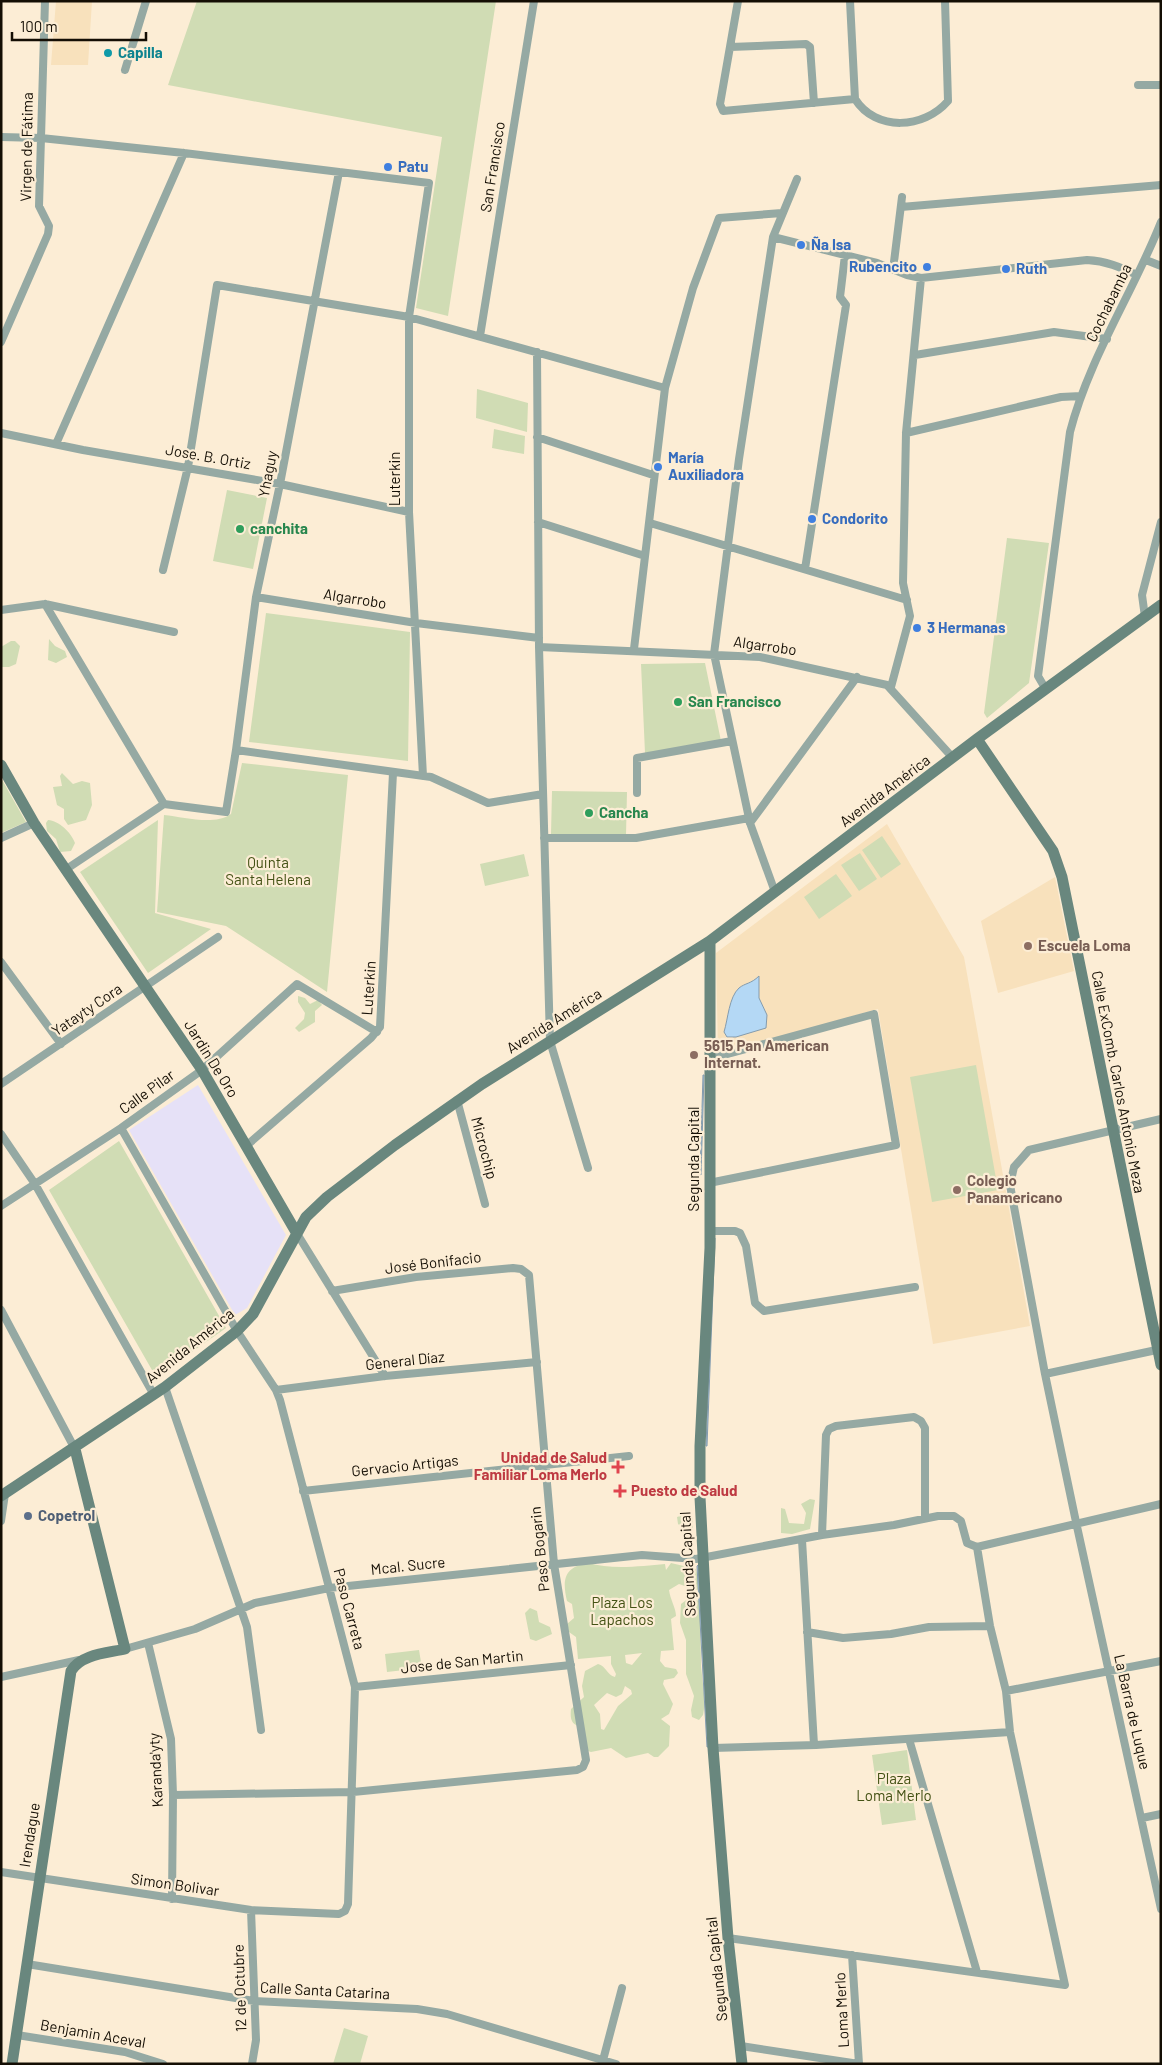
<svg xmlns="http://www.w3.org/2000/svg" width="1162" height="2065" font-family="Barlow,sans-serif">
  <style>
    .industrial { fill: #e6e1f7 }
    .built { fill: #f8e1bc }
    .green { fill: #d0dcb4; fill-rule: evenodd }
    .water { fill: #b4d8f5; stroke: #849bad }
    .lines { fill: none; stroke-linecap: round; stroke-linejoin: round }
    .street { stroke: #95a9a3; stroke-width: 8 }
    .secondary { stroke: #69877e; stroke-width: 11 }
    .culture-dot { fill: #0f9aa8; stroke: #fcedd5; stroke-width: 2 }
    .shop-dot { fill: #3f7fe0; stroke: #fcedd5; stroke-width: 2 }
    .leisure-dot { fill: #2e9e5b; stroke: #fcedd5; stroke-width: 2 }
    .education-dot { fill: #8d6e63; stroke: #fcedd5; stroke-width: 2 }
    .health-dot { fill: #e0444e; stroke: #fcedd5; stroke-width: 2 }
    .service-dot { fill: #5c6f8a; stroke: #fcedd5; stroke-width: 2 }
    .labels { text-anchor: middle; stroke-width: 4.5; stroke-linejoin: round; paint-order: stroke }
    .culture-label { font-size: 15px; font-weight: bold; fill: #0d838f; stroke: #fcedd5; text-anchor: start }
    .street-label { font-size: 15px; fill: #140e04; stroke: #fcedd5 }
    .shop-label { font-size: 15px; font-weight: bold; fill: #366cbe; stroke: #fcedd5; text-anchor: start }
    .leisure-label { font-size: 15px; font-weight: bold; fill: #27864d; stroke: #fcedd5; text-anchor: start }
    .park-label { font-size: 15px; fill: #445215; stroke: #fcedd5 }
    .education-label { font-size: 15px; font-weight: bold; fill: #785e54; stroke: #fcedd5; text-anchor: start }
    .health-label { font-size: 15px; font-weight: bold; fill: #be3a42; stroke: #fcedd5; text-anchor: end }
    .service-label { font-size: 15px; font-weight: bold; fill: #4e5e75; stroke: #fcedd5; text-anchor: start }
  </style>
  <rect width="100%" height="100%" fill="#fcedd5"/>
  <!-- industrial -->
  <path class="industrial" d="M198,1085L286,1235L247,1308L235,1315L129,1130Z"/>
  <!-- built -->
  <path class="built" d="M56,1H92L88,65H51Z
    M887,824L964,957L1030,1326L933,1344L878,1009L718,1054L716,953Z
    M1055,877L1074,971L998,993L981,921Z"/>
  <!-- green -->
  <path class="green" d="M197,1H496L448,316L416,308L442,137L168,85Z
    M477,389L528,403L527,432L476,418Z
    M494,429L525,436L524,454L492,448Z
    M227,490L267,498L253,569L213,561Z
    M1007,538L1049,543L1029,683L987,718L984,713Z
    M266,613L410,632L408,761L249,742Z
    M49,639L55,646L65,651L67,657L56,663L48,660Z
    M11,641H15L20,646L16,664L9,667H1V647Z
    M705,663L721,741L645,753L641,664Z
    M242,763L348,775L327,992L226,926L157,912L164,815C184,817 214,826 231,814Z
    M62,773L73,784L82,781L90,783L92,805L86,820L68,825L64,819V809L57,805L53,787L62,786L60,776Z
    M1,778L26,822L1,833Z
    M552,791L627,792L626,835L551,834Z
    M48,820C59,821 71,832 75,843L71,851L60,852L56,839L47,831L46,823Z
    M158,820L155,913L211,929L148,973L80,872Z
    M882,836L901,864L881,878L862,850Z
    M860,853L877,879L859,891L841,865Z
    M524,854L529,876L485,886L480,864Z
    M836,874L852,896L819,919L804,897Z
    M298,996L305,998L310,1004L318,1000L322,1005L315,1011V1022L299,1032L295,1028L304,1019L305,1013L298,1002Z
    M976,1065L998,1190L932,1202L910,1077Z
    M119,1141L226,1328L156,1377L49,1190Z
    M810,1499L815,1500L810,1529L792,1534L781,1533V1508L785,1509L789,1523L804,1524L806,1513L801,1504Z
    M687,1514L693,1518V1529L683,1528L678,1524L677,1517Z
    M588,1563C612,1570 642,1566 665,1564L666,1570L671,1563L696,1569L700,1588L697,1590L679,1584L669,1590C670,1599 676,1608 676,1616L671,1619L674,1650L661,1651L660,1661L665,1667L676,1669L678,1673L674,1678L664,1680L663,1684L673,1704L669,1714L661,1719L670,1726L669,1746L658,1757H654L648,1753L626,1758L611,1748L591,1752L588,1751L584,1739L585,1731C577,1723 569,1727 571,1709L584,1697L582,1686L585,1671L598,1664C606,1666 607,1675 615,1677L616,1674L611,1664V1656L578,1659L576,1637L569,1632L567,1624L574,1618L572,1604L567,1601C562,1580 564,1567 588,1563ZM642,1653L632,1665L626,1663L625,1655ZM625,1686L631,1690L632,1694L618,1706L604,1730L601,1729L600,1714L594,1705L607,1693L616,1697L622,1694Z
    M689,1598L700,1601L701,1666L705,1703L703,1715L699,1720L692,1717L691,1710L694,1696L686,1674V1640L680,1623L681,1604Z
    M530,1608L537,1611L539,1622L550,1627L552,1634L536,1641L530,1639L525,1613Z
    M419,1650L422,1668L387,1672L385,1654Z
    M907,1750L916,1820L882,1825L872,1755Z
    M344,2028L368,2036L360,2064H333Z"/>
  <!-- water -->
  <path class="water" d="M759,976V998L767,1015L766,1028L736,1037H727L724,1032C728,1019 729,997 739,988C745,983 751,984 759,976Z
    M703,1075H704L701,1175H700Z
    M714,1238H715L707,1446H706Z
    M698,1565L708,1747H707L697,1566Z"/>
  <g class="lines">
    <!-- street -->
    <path class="street" d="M738,1L720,104L723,111L855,99
      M850,1L855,99C876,132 924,129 948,101L945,1
      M730,47L806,44L810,47L814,103
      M125,70L146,1
      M1138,85H1161
      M1,137L41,138L184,153L429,183L409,317V512L423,776
      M901,207L1161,185
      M773,237L877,263L907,275L921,278L1087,260C1106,261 1120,267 1137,275
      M1146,260L1161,266
      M893,270L902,197
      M480,336L534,1
      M1,342L48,234L49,226L39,206L45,1
      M537,352L539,647L550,1041L588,1168
      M915,355L1054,332L1107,339
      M1,433L83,450L280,484L409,512
      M906,433L1061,397L1081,396
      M537,437L653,475
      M56,444L184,153
      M538,522L645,556
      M650,523L907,600
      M805,569L846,305L840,297L845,255
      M163,570L188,467L217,285L409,317L665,388
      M256,597L416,623L539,638
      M45,604L164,804
      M1,610L45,604L174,632
      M1145,617L1142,595L1161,522
      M539,647L760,657L887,685L953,758
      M634,649L665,388L693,288L719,218L782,213
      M891,687L910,616L903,583L906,433L921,278
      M1045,688L1038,676L1070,432C1089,358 1133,293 1161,222
      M236,750L431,777L488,803L543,794
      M637,793V758L732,741
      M750,823L857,677
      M1,838L34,823
      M544,838H636L749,818
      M65,870L164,804L226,812L236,750L256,597L280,484L339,172
      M775,892L750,823L714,654L739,459L773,237L797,179
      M1,962L61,1044
      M1,1084L218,937
      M457,1100L485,1204
      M1161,1119L1029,1150L1014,1167L1010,1185L1045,1374L1076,1522L1161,1909
      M1,1134L35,1184L154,1395
      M246,1146L371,1038L380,1027L393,773
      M709,1183L896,1145L874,1014L709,1059
      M1,1206L121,1128L202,1070L297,984L377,1032
      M709,1231H735L740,1233L746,1246L755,1303L764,1311L915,1287
      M296,1232L385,1376
      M1,1310L75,1449
      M1045,1374L1161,1349
      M165,1387L247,1627L261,1730
      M276,1390L385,1376L537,1362
      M303,1491L629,1456
      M1,1521L5,1494
      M822,1535L826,1435L829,1429L836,1426L914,1417L921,1421L925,1428V1518
      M802,1540L814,1745
      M807,1632L843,1638L891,1634L929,1627L990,1626
      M148,1643L171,1739L173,1795L172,1899
      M125,1649L195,1629L255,1603L329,1588L642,1555L696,1559L822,1535L894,1525L938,1516H954L961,1521L967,1543L977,1547L1161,1504
      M1,1677L79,1660
      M355,1687L571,1665
      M1006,1691L1161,1661
      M909,1739L977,1972
      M713,1748L816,1745L1010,1732
      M173,1795L353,1792L577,1770L583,1767L586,1760L554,1564L529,1275L521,1269L513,1268L416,1277L332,1291
      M1142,1818L1161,1814
      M1,1872L251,1910L339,1914L345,1911L348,1904L355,1687L280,1400L276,1390L237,1331L121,1128
      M251,1910L256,2040L252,2064
      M728,1938L1065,1985L1010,1732L1006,1691L990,1626L977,1547
      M27,1964L254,2001L417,2009L447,2014L616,2064
      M17,2035L125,2052L163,2064
      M741,2046L859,2064L852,1955
      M602,2064L622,1988"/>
    <!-- secondary -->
    <path class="secondary" d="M977,739L1053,851L1062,877L1161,1365
      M1,765L34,823L202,1070L296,1232
      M710,941V1248L700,1446V1497L713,1748L728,1938L742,2064
      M1,1496L165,1387L237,1331L253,1314L306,1217L327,1197L395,1145L482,1084L710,941L977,739L1161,605
      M12,2064L71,1671C81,1654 108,1653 125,1649L75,1449"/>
  </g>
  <!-- markers -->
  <circle class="culture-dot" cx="108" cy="53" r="5"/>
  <g class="shop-dot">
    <circle cx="388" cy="167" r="5"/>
    <circle cx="801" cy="245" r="5"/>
    <circle cx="927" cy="267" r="5"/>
    <circle cx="1006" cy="269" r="5"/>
    <circle cx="658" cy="467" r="5"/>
    <circle cx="812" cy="519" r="5"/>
    <circle cx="917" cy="628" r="5"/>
  </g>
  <g class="leisure-dot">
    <circle cx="240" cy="529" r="5"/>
    <circle cx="678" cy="702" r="5"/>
    <circle cx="589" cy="813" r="5"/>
  </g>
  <g class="education-dot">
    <circle cx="1028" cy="946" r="5"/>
    <circle cx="694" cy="1055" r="5"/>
    <circle cx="957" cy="1190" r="5"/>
  </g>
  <g class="health-dot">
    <path d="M615.5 1459.5h5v5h5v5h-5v5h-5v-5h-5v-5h5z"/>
    <path d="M617.5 1483.5h5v5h5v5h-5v5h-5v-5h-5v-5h5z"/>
  </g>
  <circle class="service-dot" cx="28" cy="1516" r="5"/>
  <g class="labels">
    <!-- culture labels -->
    <g class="culture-label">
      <text x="118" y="58">Capilla</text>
    </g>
    <!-- street labels -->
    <g class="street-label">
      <text transform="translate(27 147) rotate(-89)" y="5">Virgen de Fátima</text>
      <text transform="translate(493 167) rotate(-81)" y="5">San Francisco</text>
      <text transform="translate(1109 303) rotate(-64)" y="5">Cochabamba</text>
      <text transform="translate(208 457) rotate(10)" y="5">Jose. B. Ortiz</text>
      <text transform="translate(268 474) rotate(-79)" y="5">Yhaguy</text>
      <text transform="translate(395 479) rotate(-90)" y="5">Luterkin</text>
      <text transform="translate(355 599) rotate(9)" y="5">Algarrobo</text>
      <text transform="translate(765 646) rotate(8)" y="5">Algarrobo</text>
      <text transform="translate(885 791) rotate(-37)" y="5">Avenida América</text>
      <text transform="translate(369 988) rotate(-86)" y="5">Luterkin</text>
      <text transform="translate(87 1010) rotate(-34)" y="5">Yatayty Cora</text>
      <text transform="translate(554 1021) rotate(-32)" y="5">Avenida América</text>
      <text transform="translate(211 1059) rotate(58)" y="5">Jardin De Oro</text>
      <text transform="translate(1118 1082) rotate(79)" y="5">Calle ExComb. Carlos Antonio Meza</text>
      <text transform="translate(147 1092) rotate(-36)" y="5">Calle Pilar</text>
      <text transform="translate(484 1148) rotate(75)" y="5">Microchip</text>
      <text transform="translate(694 1159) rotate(-90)" y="5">Segunda Capital</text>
      <text transform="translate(433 1263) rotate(-7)" y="5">José Bonifacio</text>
      <text transform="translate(190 1346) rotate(-39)" y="5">Avenida América</text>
      <text transform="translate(405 1361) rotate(-6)" y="5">General Díaz</text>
      <text transform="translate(405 1466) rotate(-6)" y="5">Gervacio Artigas</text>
      <text transform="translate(540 1549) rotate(-96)" y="5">Paso Bogarin</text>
      <text transform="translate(688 1564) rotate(-93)" y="5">Segunda Capital</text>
      <text transform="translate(408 1566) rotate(-6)" y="5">Mcal. Sucre</text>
      <text transform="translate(349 1609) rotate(75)" y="5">Paso Carreta</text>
      <text transform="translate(462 1662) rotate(-6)" y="5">Jose de San Martin</text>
      <text transform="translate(1132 1712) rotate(77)" y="5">La Barra de Luque</text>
      <text transform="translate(156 1770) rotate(-93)" y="5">Karanda'yty</text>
      <text transform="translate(30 1835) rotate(-81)" y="5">Irendague</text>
      <text transform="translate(175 1885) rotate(8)" y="5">Simon Bolivar</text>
      <text transform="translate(717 1969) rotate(-96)" y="5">Segunda Capital</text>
      <text transform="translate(240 1988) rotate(-92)" y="5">12 de Octubre</text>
      <text transform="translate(325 1991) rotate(3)" y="5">Calle Santa Catarina</text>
      <text transform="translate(842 2010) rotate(-93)" y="5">Loma Merlo</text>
      <text transform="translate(93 2034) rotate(10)" y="5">Benjamin Aceval</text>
    </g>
    <!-- shop labels -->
    <g class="shop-label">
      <text x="398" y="172">Patu</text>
      <text x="811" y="250">Ña Isa</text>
      <text x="917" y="272" text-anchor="end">Rubencito</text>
      <text x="1016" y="274">Ruth</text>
      <text x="668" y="463">María<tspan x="668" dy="17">Auxiliadora</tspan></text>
      <text x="822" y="524">Condorito</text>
      <text x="927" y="633">3 Hermanas</text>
    </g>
    <!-- leisure labels -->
    <g class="leisure-label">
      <text x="250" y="534">canchita</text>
      <text x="688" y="707">San Francisco</text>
      <text x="599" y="818">Cancha</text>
    </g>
    <!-- park labels -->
    <g class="park-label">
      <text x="268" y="868">Quinta<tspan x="268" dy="17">Santa Helena</tspan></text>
      <text x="622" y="1608">Plaza Los<tspan x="622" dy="17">Lapachos</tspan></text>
      <text x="894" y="1784">Plaza<tspan x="894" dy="17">Loma Merlo</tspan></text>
    </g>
    <!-- education labels -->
    <g class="education-label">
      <text x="1038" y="951">Escuela Loma</text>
      <text x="704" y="1051">5615 Pan American<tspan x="704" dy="17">Internat.</tspan></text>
      <text x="967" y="1186">Colegio<tspan x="967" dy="17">Panamericano</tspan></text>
    </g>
    <!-- health labels -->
    <g class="health-label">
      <text x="607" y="1463">Unidad de Salud<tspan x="607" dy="17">Familiar Loma Merlo</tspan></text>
      <text x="631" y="1496" text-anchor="start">Puesto de Salud</text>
    </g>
    <!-- service labels -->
    <g class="service-label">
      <text x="38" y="1521">Copetrol</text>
    </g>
  </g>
  <!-- border -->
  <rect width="1162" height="2065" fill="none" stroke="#140e04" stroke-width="5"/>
  <!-- scale -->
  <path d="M12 32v8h134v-8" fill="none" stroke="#140e04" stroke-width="2.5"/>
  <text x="20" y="32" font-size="15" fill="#140e04" stroke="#fcedd5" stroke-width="4" paint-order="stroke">100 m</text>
</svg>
